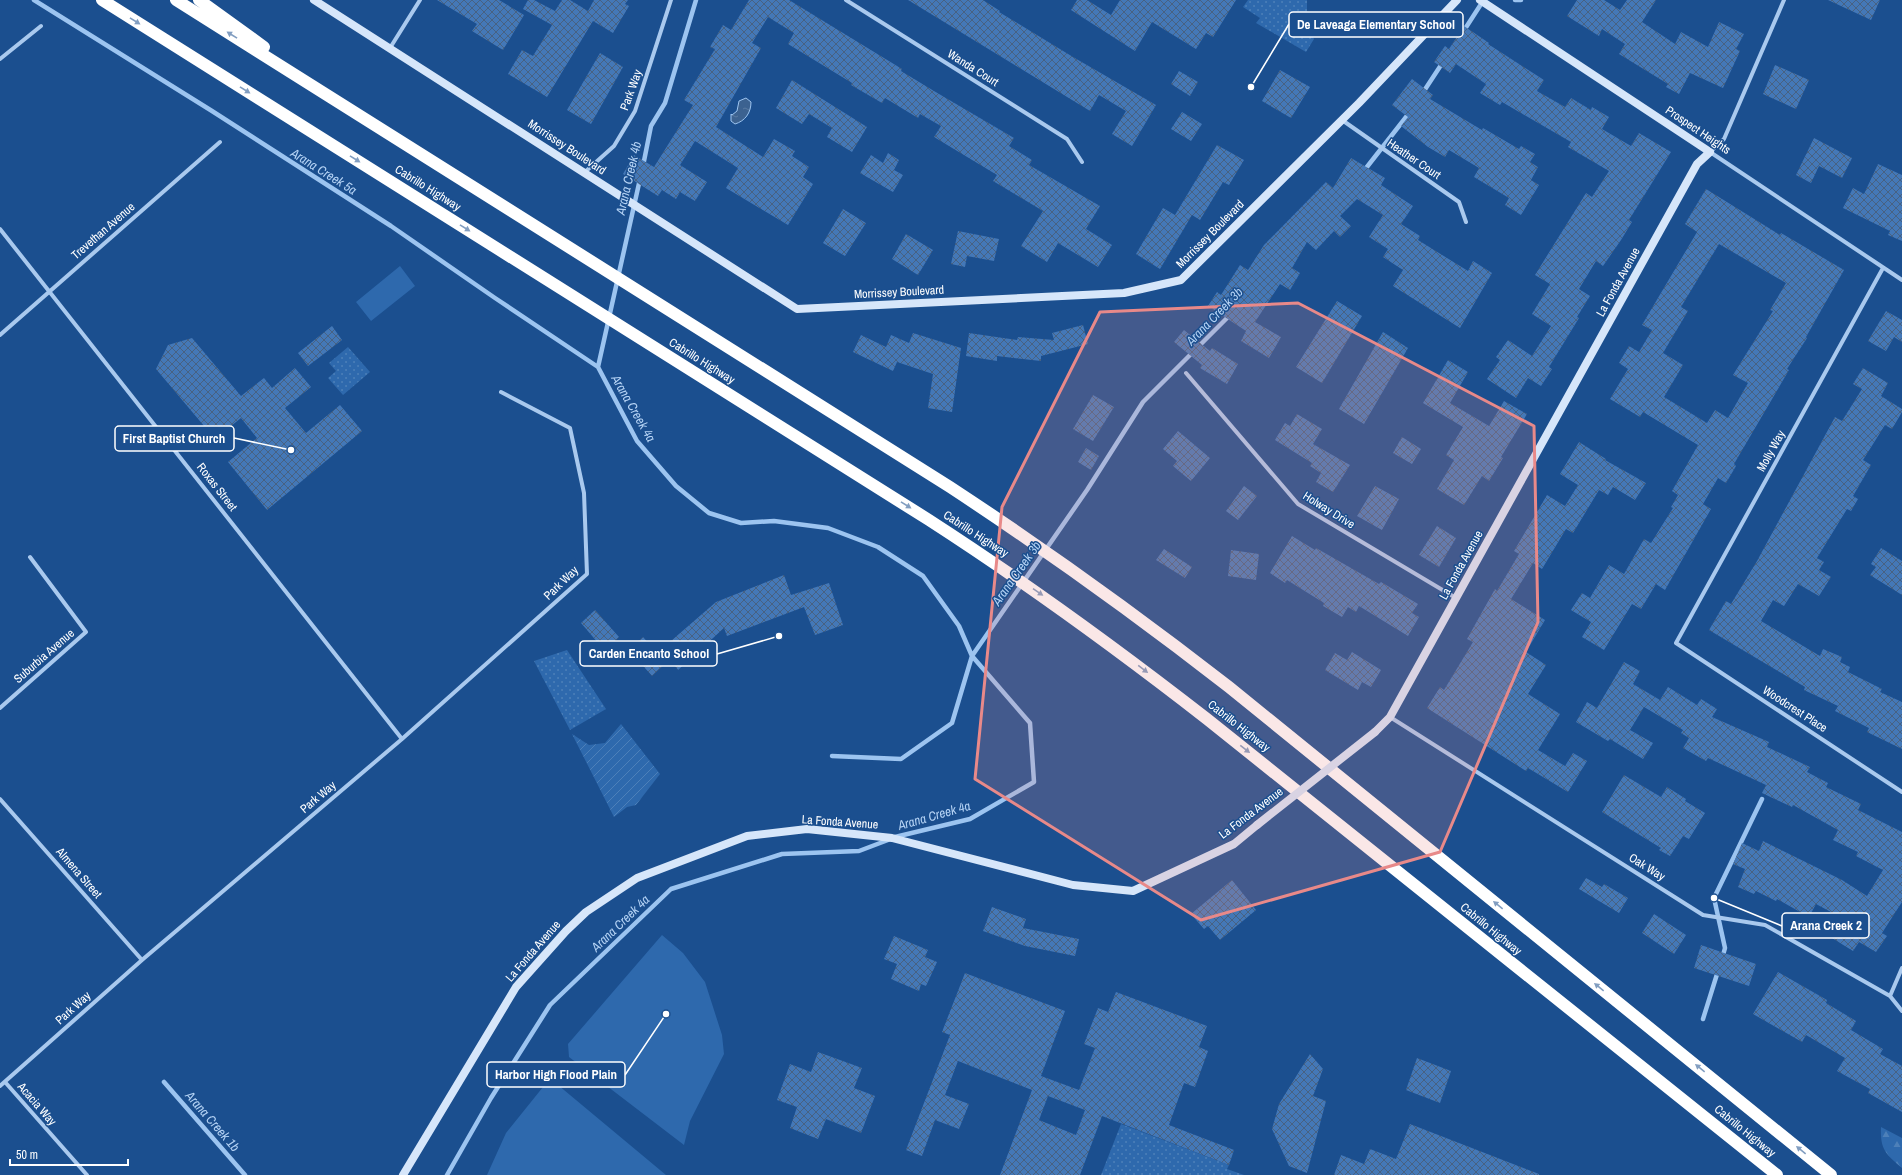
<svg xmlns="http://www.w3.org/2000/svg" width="1902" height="1175" font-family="'Archivo Narrow',sans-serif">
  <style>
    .grass { fill: url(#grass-dots) }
    .forest { fill: url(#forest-firs) }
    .garden { fill: url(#garden-furrows) }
    .pitch { fill: #2e69ad }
    .water { fill: url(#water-ripples); stroke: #9cc4f0 }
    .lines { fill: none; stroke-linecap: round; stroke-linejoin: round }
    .stream { stroke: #9cc4f0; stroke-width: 4.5 }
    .building { fill: url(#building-cross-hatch); fill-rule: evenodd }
    .street { stroke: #a9c9ee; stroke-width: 4 }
    .secondary { stroke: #d6e6fa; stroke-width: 8 }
    .highway { stroke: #fff; stroke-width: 12 }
    .secondary-bridge { stroke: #d6e6fa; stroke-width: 8 }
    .oneway { fill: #829ec1 }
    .marked { fill: #e88989; fill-opacity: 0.2; stroke: #e88989; stroke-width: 3; stroke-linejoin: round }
    .labels { text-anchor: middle; stroke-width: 3; stroke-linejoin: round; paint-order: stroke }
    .street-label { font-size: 12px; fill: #fff; stroke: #1b4f8f }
    .water-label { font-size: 13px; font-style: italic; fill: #b5d3f5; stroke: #1b4f8f }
    .leader { fill: none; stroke: #fff; stroke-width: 1.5 }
    .callout-dot { fill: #fff; stroke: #1b4f8f; stroke-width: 1.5 }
    .callout { fill: #1b4f8f; stroke: #fff; stroke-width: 1.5 }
    .callout-label { font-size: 13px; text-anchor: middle; font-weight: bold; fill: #fff }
  </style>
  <defs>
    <pattern id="grass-dots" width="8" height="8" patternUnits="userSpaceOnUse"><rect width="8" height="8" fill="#2e69ad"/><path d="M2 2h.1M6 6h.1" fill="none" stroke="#4d80b9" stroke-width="1.8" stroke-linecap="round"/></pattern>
    <pattern id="forest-firs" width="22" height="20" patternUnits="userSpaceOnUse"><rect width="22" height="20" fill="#2e69ad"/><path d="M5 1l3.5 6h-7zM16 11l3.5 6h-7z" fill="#4d80b9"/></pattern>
    <pattern id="garden-furrows" width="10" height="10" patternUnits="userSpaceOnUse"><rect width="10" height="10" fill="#2e69ad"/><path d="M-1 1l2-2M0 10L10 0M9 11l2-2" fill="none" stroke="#4d80b9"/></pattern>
    <pattern id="water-ripples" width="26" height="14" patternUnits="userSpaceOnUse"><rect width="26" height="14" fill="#3c6290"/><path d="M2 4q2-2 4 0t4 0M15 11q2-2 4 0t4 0" fill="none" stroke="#597aa1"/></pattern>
    <pattern id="building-cross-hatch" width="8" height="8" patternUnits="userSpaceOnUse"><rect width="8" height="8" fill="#4478b7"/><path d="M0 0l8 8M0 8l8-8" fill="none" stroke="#486282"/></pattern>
  </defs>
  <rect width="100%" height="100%" fill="#1b4f8f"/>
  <!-- grass -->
  <path class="grass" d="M1248,0H1307V25L1314,39L1306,52L1256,23L1260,18L1243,7Z
    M348,347L370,372L343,395L328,378L336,371L329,363Z
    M567,650L606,709L570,730L534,661Z
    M1121,1124L1229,1165L1227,1169L1244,1175H1101Z"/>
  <!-- forest -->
  <path class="forest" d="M1881,1127L1902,1138V1168C1886,1154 1880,1150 1881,1127Z"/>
  <!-- garden -->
  <path class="garden" d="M621,724L660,774L636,805L627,807L614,817L572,734L589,745L605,743Z"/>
  <!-- pitch -->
  <path class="pitch" d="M400,266L415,286L371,321L356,302Z
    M662,935L683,953L705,982L722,1035L724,1054L690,1121L684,1145L569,1057L568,1044Z
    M558,1085L666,1175H487L506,1133L543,1087Z"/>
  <!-- water -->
  <path class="water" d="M746,98L751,102C751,113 745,121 735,124L731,121V114L732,115L737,111L739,101Z"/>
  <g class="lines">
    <!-- stream -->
    <path class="stream" d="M34,0L212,111L391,226L495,298L598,367
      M1515,0H1521
      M1463,32L1483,1
      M1422,94L1443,62
      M643,166L651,126L665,103L696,0
      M1363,172L1410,112
      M598,367L637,441L676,486L709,513L741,523L774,521L828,528L878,547L923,576L959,626L972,656L1030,723L1034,782L970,819L895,837
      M598,367L640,179
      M832,756L901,759L952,723L972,656L1087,490L1143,402L1230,315
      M1722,959L1725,948L1714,898L1762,799
      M1703,1019L1718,971
      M164,1082L245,1175
      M447,1175L491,1098L550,1005L671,889L782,854L859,851L888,840"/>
  </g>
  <!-- building -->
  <path class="building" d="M437,0H499L524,15L503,50L472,31L477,24Z
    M528,0H534L555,11L562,0H570L588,11L594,0H628L625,4L629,6L613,33L593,21L547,97L508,74L522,50L533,56L552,25L523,9Z
    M749,0H789L902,69L901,71L934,91L1014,138L1009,146L1032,160L1029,165L1100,206L1086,229L1112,245L1098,267L1058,243L1047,262L1021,246L1043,211L993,181L997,175L934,137L941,126L920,114L918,118L885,98L882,103L851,85L852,83L788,44L794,33L768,17L752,43L761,48L716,127L763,157L774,139L795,151L792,156L809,167L803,177L813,184L788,225L726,188L738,168L695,141L680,165L707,182L695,201L680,192L676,199L662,190L658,196L623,174L634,155L654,167L693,105L684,100L715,49L710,47L723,25L731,30Z
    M908,0H983L1000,11L999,12L1073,57L1156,105L1132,146L1112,134L1126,111L1099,95L1090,111Z
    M1077,0H1087L1111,15L1120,0H1236L1213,37L1206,33L1196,49L1152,22L1135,51L1071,10Z
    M1577,0H1604L1620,10L1627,0H1656L1642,22L1675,44L1681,32L1708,47L1719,22L1744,34L1736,49L1740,51L1723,88L1690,73L1679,94L1666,87L1668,84L1619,54L1625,44L1602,29L1599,36L1567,16Z
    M1828,0H1880L1871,20Z
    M1464,26L1489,43L1488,44L1544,80L1537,91L1565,107L1571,98L1591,110L1592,107L1609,117L1602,129L1631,146L1639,133L1671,152L1629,220L1632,222L1621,240L1603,266L1596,261L1579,289L1590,296L1577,317L1579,318L1549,367L1552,369L1541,386L1528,378L1516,398L1487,379L1500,360L1496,357L1508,340L1532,356L1551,326L1532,314L1550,284L1535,275L1586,193L1592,197L1609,171L1568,147L1571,142L1502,102L1500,105L1480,93L1486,84L1456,64L1450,73L1434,62L1445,46L1449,49Z
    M600,53L623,67L591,124L567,110Z
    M1775,65L1809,80L1796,109L1763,94Z
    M1280,70L1310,87L1291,118L1262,101Z
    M1179,71L1198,82L1190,96L1171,84Z
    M1412,79L1433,95L1430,99L1482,130L1483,128L1519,149L1521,146L1535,154L1530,162L1538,167L1531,180L1539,185L1521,215L1505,205L1509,198L1474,177L1479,168L1449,150L1445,157L1428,147L1401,126L1408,117L1392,105Z
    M792,80L867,127L852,152L827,137L832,128L809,114L802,124L776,108Z
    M1182,112L1202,124L1191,141L1171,129Z
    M1814,138L1852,158L1842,178L1819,166L1811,183L1796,175Z
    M1217,145L1244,160L1229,185L1223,182L1200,220L1192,215L1160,269L1136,254L1163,208L1175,215Z
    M888,153L899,160L894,170L903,175L893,192L860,173L871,155L883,163Z
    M1351,158L1385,178L1381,185L1413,206L1401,224L1420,236L1418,240L1468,271L1473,261L1492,273L1460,328L1393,286L1403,270L1383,257L1388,249L1369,237L1383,215L1357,199L1340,216L1351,226L1340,237L1334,231L1316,250L1307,242L1292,268L1300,273L1290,290L1280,284L1255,322L1281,337L1269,358L1241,341L1246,331L1208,306L1217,292L1221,295L1240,265L1248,270L1264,245L1326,182L1333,188Z
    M1878,164L1902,175V241L1888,235L1890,231L1843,208L1853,188L1864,194Z
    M1706,189L1780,235L1781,233L1844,270L1806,337L1807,338L1787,369L1789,370L1734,464L1736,466L1726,483L1718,478L1703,504L1711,509L1665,590L1656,584L1641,609L1632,604L1604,650L1582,637L1591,622L1571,610L1582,593L1590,598L1609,565L1624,574L1644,539L1651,543L1673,508L1671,507L1678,495L1672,491L1698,445L1643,412L1640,417L1610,399L1628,369L1619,363L1629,346L1639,352L1652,330L1642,325L1697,232L1685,224ZM1719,244L1786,283L1770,310L1773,311L1733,375L1748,383L1728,418L1715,410L1707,423L1664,397L1683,365L1663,353L1688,311L1681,307Z
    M843,209L866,223L845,256L823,243Z
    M958,231L999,239L994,261L967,256L965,267L951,264Z
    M906,234L933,250L918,275L892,259Z
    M1337,301L1362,316L1322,383L1296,367Z
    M1886,311L1902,320V342L1894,337L1886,351L1868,341Z
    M1083,325L1088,344L1041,356V361L997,356V361L966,356L969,333L1017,340L1018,337L1054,340L1052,333Z
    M332,326L342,340L308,366L298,353Z
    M1184,330L1210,351L1212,348L1238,364L1227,384L1200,368L1202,365L1174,342Z
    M1383,332L1408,348L1364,424L1339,409Z
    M913,333L961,348L952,412L928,408L933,374L897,362L893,371L853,352L861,335L886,347L891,335L909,343Z
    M192,338L241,396L264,378L272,388L295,368L311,387L285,408L306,433L340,405L362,431L267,510L228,462L257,438L241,418L215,439L156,369L168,345Z
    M1448,360L1468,372L1450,403L1489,426L1504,401L1527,414L1501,457L1503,458L1489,481L1482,476L1464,505L1437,489L1454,460L1446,455L1463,427L1423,403Z
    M1863,368L1888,383L1881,396L1902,409V412L1892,429L1885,425L1863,460L1871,465L1853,496L1858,499L1851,511L1847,509L1817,558L1824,562L1819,570L1831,577L1819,596L1798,584L1784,606L1773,600L1761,621L1820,656L1823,649L1842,657L1840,662L1850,667L1848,672L1882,689L1880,692L1902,702V749L1867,732L1869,728L1835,711L1838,706L1804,690L1805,687L1709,630L1726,601L1731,604L1757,561L1835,417L1842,421L1862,389L1853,384Z
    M1093,395L1114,407L1093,441L1073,429Z
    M1297,414L1322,429L1313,444L1350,465L1333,492L1316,482L1321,473L1310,466L1312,463L1275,440L1285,423L1290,426Z
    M1178,431L1210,458L1191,481L1173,466L1177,461L1163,449Z
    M1402,437L1421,449L1412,464L1393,453Z
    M1579,442L1606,459L1605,460L1646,483L1635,500L1613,487L1608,495L1599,490L1573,533L1566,529L1542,569L1533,563L1511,599L1545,620L1526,652L1546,665L1528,694L1560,714L1538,750L1565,766L1573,753L1587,761L1568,792L1528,768L1526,771L1427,708L1440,687L1444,690L1473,642L1467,639L1495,589L1497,591L1519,554L1514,551L1547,495L1565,506L1578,485L1560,474Z
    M1086,448L1099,456L1091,470L1078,462Z
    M1244,486L1257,496L1238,520L1226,511Z
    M1375,486L1399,499L1382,530L1357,516Z
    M1437,526L1456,538L1439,567L1419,555Z
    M1292,536L1315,550L1316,548L1379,584L1381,582L1418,604L1412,613L1419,617L1408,636L1359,606L1356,612L1348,607L1342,617L1323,606L1324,603L1287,580L1285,583L1270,573Z
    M1881,548L1902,561V595L1870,575L1876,567L1871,564Z
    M1164,549L1192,567L1185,578L1156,560Z
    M1231,550L1259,554L1256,580L1228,576Z
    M784,575L791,595L829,583L843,625L815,635L804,607L727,636L724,628L678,670L670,659L652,676L629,650L643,637L657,653L716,602Z
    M595,610L619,637L605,651L581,623Z
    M1352,652L1381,670L1371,687L1362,682L1358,690L1325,670L1335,653L1347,660Z
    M1624,662L1640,671L1633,684L1660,700L1668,687L1697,705L1701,699L1717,709L1712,717L1769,742L1767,747L1810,767L1807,772L1828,783L1826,787L1861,804L1858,810L1902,832V902L1882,933L1887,936L1876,952L1859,942L1853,951L1832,938L1844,919L1816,904L1809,917L1777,899L1776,901L1756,891L1754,894L1738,887L1745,869L1733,864L1742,843L1759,851L1763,841L1842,880L1867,896L1883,870L1856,856L1858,852L1833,840L1838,830L1793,805L1792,807L1762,793L1766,785L1708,758L1706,761L1683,748L1689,738L1681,733L1683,730L1644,707L1630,730L1653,743L1643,759L1610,739L1608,741L1576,722L1587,702L1597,708Z
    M1624,775L1661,797L1667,787L1686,799L1685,801L1705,813L1689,839L1683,836L1670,856L1659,850L1661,848L1602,812Z
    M1586,878L1602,887L1604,884L1628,898L1619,913L1579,889Z
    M1232,880L1256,910L1220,940L1208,926L1204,929L1191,914Z
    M992,907L1026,919L1023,928L1079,939L1075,956L1025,946L983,931Z
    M1654,914L1686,935L1674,954L1642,933Z
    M894,936L928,950L925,957L937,962L926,986L921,984L919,991L891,979L897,964L884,959Z
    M1701,945L1756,964L1749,986L1694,968Z
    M1778,972L1827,1000L1826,1003L1856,1021L1851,1030L1883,1049L1880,1054L1902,1066V1112L1868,1093L1870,1089L1837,1071L1845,1058L1806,1035L1802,1042L1753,1014Z
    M965,973L1065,1011L1041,1076L1079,1090L1095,1048L1084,1044L1098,1008L1108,1012L1116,992L1207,1026L1199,1047L1208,1051L1195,1087L1184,1083L1169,1125L1234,1150L1229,1165L1102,1116L1080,1175H1000L1032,1090L958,1061L945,1095L969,1104L959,1129L935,1120L922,1156L906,1150L950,1035L942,1032ZM1048,1096L1085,1110L1076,1135L1039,1120Z
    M818,1052L862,1068L854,1088L875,1096L861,1133L826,1119L818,1139L790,1128L797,1107L777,1100L790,1064L811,1072Z
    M1310,1054L1323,1069L1313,1096L1326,1101L1307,1173L1289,1166L1272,1129L1279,1104Z
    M1417,1058L1451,1071L1440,1103L1406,1090Z
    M1410,1124L1539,1174V1175H1334L1341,1155L1364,1164L1370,1149L1396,1159Z"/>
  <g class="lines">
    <!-- street -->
    <path class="street" d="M846,0L1067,139L1082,162
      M1784,0L1724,139L1710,152L1902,280
      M390,48L420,0
      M0,59L41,26
      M1342,120L1459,202L1466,222
      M585,172L614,146L635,111L671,0
      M0,229L402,739
      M1883,268L1676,643L1902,792
      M0,335L220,142
      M1186,373L1298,504L1456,598
      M0,708L86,632L30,557
      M1390,717L1703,915L1765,925L1890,996L1902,1011
      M0,799L142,960
      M1890,996L1902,968
      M5,1082L87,1175
      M0,1086L142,960L402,739L587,574L584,493L570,428L501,392"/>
    <!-- secondary -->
    <path class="secondary" d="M314,0L797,309L1124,293L1181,280L1359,103L1457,0
      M1375,732L1390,717L1697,164L1710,152L1480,0
      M403,1175L516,987L566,931L586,912L637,878L747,836L807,829L892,838L1073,885L1133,891L1234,844L1257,825"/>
    <!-- highway -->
    <path class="highway" d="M102,0L929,520C1025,582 1117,649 1207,719L1777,1175
      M176,0L950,487C1046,550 1139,617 1229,687L1831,1175
      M199,0L264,47"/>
    <!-- secondary-bridge -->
    <path class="secondary-bridge" d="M1257,825L1375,732"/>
  </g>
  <!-- one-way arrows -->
  <defs><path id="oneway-solid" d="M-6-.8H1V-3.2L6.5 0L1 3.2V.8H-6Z"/></defs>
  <g class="oneway">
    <use href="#oneway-solid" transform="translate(135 21) rotate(32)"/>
    <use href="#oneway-solid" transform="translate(232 35) rotate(-148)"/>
    <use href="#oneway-solid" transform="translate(245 90) rotate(32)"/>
    <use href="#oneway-solid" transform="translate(355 159) rotate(32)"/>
    <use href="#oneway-solid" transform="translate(465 228) rotate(32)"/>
    <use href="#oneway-solid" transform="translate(906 505) rotate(32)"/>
    <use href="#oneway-solid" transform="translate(1038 592) rotate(34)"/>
    <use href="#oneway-solid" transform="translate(1143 669) rotate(37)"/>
    <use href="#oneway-solid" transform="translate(1245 749) rotate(38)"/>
    <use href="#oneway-solid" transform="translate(1498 905) rotate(-141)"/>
    <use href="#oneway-solid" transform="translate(1599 987) rotate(-141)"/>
    <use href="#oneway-solid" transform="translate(1700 1068) rotate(-141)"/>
    <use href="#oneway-solid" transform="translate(1801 1150) rotate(-141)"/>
  </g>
  <!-- marked area -->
  <path class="marked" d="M1298,303L1534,426L1538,622L1440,852L1201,920L975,779L1002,507L1100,312Z"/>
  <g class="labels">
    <!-- street labels -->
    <g class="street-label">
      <text transform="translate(973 68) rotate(32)" y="4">Wanda Court</text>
      <text transform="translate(631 90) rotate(-70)" y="4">Park Way</text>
      <text transform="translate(1698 130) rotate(34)" y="4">Prospect Heights</text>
      <text transform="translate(567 147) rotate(33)" y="4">Morrissey Boulevard</text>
      <text transform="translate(1414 159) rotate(34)" y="4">Heather Court</text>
      <text transform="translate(428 188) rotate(32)" y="4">Cabrillo Highway</text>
      <text transform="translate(103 231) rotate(-41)" y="4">Trevethan Avenue</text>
      <text transform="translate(1210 234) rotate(-45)" y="4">Morrissey Boulevard</text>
      <text transform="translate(1618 282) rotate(-61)" y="4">La Fonda Avenue</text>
      <text transform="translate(899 292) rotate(-3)" y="4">Morrissey Boulevard</text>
      <text transform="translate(702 361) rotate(32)" y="4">Cabrillo Highway</text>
      <text transform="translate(1771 451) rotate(-61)" y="4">Molly Way</text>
      <text transform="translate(217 487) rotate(52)" y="4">Roxas Street</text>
      <text transform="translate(1329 510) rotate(32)" y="4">Holway Drive</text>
      <text transform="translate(976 534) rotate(33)" y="4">Cabrillo Highway</text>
      <text transform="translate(1461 565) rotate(-61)" y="4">La Fonda Avenue</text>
      <text transform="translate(561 583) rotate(-44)" y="4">Park Way</text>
      <text transform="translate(44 656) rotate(-41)" y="4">Suburbia Avenue</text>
      <text transform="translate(1795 709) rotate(33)" y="4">Woodcrest Place</text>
      <text transform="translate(1239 726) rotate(38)" y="4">Cabrillo Highway</text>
      <text transform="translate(318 797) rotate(-40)" y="4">Park Way</text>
      <text transform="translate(1251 813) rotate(-37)" y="4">La Fonda Avenue</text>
      <text transform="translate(840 822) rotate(4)" y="4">La Fonda Avenue</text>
      <text transform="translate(1647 867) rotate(32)" y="4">Oak Way</text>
      <text transform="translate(79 873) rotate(49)" y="4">Almena Street</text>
      <text transform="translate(1491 929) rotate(39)" y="4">Cabrillo Highway</text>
      <text transform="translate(533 951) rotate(-49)" y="4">La Fonda Avenue</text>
      <text transform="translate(73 1008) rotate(-42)" y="4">Park Way</text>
      <text transform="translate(37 1104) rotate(49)" y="4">Acacia Way</text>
      <text transform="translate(1745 1131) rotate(39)" y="4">Cabrillo Highway</text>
    </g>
    <!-- water labels -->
    <g class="water-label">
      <text transform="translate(324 171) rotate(32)" y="5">Arana Creek 5a</text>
      <text transform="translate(628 178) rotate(-77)" y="5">Arana Creek 4b</text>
      <text transform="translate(1214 316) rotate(-46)" y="5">Arana Creek 3b</text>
      <text transform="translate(634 408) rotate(60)" y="5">Arana Creek 4a</text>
      <text transform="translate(1016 573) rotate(-55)" y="5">Arana Creek 3b</text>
      <text transform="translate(934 815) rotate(-16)" y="5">Arana Creek 4a</text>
      <text transform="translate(620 923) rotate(-44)" y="5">Arana Creek 4a</text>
      <text transform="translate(213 1121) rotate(49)" y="5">Arana Creek 1b</text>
    </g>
  </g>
  <!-- callouts -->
  <path class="leader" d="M1251 87L1289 24M291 450L234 438M779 636L717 654M1714 898L1782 926M666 1014L625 1075"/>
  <g class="callout-dot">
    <circle cx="1251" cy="87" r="4"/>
    <circle cx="291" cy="450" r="4"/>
    <circle cx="779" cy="636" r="4"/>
    <circle cx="1714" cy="898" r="4"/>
    <circle cx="666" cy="1014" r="4"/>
  </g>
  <g class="callout">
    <rect x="1289" y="12" width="174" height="25" rx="4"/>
    <rect x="115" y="426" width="119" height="25" rx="4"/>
    <rect x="580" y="641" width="137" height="25" rx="4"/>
    <rect x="1782" y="913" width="87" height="25" rx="4"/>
    <rect x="487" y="1062" width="138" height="25" rx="4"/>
  </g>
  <g class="callout-label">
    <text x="1376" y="29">De Laveaga Elementary School</text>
    <text x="174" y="443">First Baptist Church</text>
    <text x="649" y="658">Carden Encanto School</text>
    <text x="1826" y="930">Arana Creek 2</text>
    <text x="556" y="1079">Harbor High Flood Plain</text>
  </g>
  <!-- scale -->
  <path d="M10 1159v6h118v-6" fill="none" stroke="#ffffff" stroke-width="2"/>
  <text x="16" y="1159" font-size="12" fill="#ffffff" stroke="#1b4f8f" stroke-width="3" paint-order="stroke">50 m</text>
</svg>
